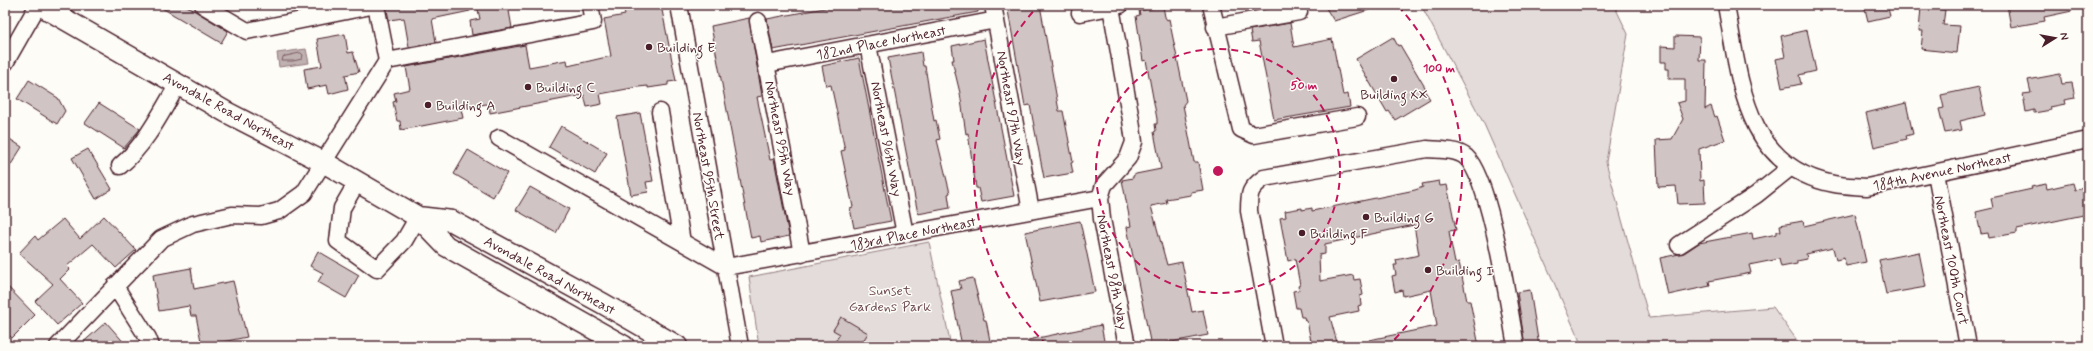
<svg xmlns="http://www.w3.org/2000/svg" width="2093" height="351" font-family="Mynerve,sans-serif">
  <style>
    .green { fill: #e3dcda; stroke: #967e82 }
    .water { fill: #c0b1b1; stroke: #91777b }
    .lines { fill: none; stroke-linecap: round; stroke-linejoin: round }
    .shore { stroke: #795961; stroke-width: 1 }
    .building { fill: #d0c5c4; stroke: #4a1f2b }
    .minor-casing { stroke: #4a1f2b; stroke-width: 19 }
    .major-casing { stroke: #4a1f2b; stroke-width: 23 }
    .minor { stroke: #fdfcf7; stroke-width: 16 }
    .major { stroke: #fdfcf7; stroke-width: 20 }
    .ring { fill: none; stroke: #c2185b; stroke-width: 2; stroke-dasharray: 7 5 }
    .poi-dot { fill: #4a1f2b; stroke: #fdfcf7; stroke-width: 1.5 }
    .labels { text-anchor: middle; stroke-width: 3; stroke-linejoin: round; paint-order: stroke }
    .street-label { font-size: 14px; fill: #4a1f2b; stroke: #fdfcf7 }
    .poi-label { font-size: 14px; fill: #4a1f2b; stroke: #fdfcf7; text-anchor: start }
    .park-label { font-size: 14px; fill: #704e57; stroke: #fdfcf7 }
    .centre { fill: #c2185b; stroke: #fdfcf7; stroke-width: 2 }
    .ring-label { font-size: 12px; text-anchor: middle; font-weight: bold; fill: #c2185b; stroke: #fdfcf7; stroke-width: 3; stroke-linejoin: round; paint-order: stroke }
  </style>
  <rect width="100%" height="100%" fill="#fdfcf7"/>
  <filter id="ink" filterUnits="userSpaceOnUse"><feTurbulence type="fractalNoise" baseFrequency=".025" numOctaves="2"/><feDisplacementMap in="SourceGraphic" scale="8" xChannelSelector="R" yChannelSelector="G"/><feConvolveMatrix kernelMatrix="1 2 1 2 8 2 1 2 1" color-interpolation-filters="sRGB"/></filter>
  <g filter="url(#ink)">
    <!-- green -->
    <path class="green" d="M1421,5H1614L1628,34L1606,162L1649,318L1773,307L1801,346H1582L1484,124Z
      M929,242L951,346H759L749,277Z"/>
    <!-- water -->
    <path class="water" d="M306,49L309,63L279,67L277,53Z"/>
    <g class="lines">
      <!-- shore -->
      <path class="shore" d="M301,53L303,55L302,59L293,61H282L283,57Z"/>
    </g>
    <!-- building -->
    <path class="building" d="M157,5H185L228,31L221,43Z
      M386,5H470V11L432,19L436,42L409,47L404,18L389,20Z
      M477,5H508L512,28L472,35L470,21L480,19Z
      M623,5H661L676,81L668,82V85L648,88V86L638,87L600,94L602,104L587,107L584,95L490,113L489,105L486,104L461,109L463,118L401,130L400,121H397L393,102L396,101L394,93L410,89L406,67L525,45L529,67L567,60L568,66L611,56L604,19L625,15Z
      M840,5H978V12L773,50L767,19Z
      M1007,5H1040L1059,111H1063L1073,162L1071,163L1073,173L1044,178L1030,105L1025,106Z
      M1324,5H1374L1375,8L1334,21Z
      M1864,5H1887L1890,16L1868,21Z
      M2007,5H2071L2072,11L2044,17L2045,21L2011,27Z
      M1163,6L1165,17L1167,20L1169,19L1186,101L1183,105L1194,162H1198L1203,190L1191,192V195L1166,199L1167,203L1151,206L1167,265L1182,262L1192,312L1203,310L1208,335L1151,346L1127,227L1131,226L1122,180L1133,178V176L1136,174L1161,169L1154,132L1156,131L1155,124H1157V119L1146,60L1143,61L1136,16L1140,15L1139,11Z
      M1921,7L1945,10L1943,25L1960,26L1957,53L1921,49L1923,31H1919Z
      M749,18L762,96L757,97L770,160L774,159L789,236L761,242L760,236L751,238L711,26Z
      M1290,23L1294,47L1332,39L1343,95L1348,94L1350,107L1274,120L1259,41L1252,42L1250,30Z
      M1807,30L1816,71L1799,75L1801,84L1782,88L1776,59L1785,57L1781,36Z
      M345,34L348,53L353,52L359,72L345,75L348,89L329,94L327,85L307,89L304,69L322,66L317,39Z
      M1675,36L1700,37L1699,60H1706L1705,109L1711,106L1715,117L1717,116L1725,140L1699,149L1700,181L1704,180L1705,203L1678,204L1676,186L1659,187L1658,186L1656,140L1672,139L1683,119L1677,103L1685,101V79H1669V69H1666V62H1661V46L1675,47Z
      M1393,37L1398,46L1400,45L1426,89L1424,90L1430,99L1395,120L1389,111L1387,112L1356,59Z
      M984,39L1014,196L981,202L978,188H976L968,133L966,134L960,93L952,60H954L952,46Z
      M921,52L923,66H925L934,121L936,120L940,139L937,140L950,193L948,194L950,208L918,214L888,58Z
      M859,58L891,221L854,228L850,208L853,207L841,151L845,150L831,85L826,86L822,66Z
      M2060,74L2062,84L2072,83L2075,98L2064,100L2065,104L2050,107L2051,110L2034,113V110L2026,112L2023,94L2031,93L2028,80Z
      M29,80L58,98L65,111L57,124L17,99Z
      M1979,87L1985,115L1960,121L1962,130L1945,133L1939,109L1944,108L1941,95Z
      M99,103L140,129L124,148L85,123Z
      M1906,103L1913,134L1906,136L1907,139L1874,147L1866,113Z
      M640,113L653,181L646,182L648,192L631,195L617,117Z
      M561,126L607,153L595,174L549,147Z
      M5,136L22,147L5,174Z
      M88,149L112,189L96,199L72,158Z
      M468,150L507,173L493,197L454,174Z
      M1439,181L1440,186L1447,185L1456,230L1449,231L1450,238L1455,263L1459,262L1467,301H1470L1479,346H1369V340L1437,326L1431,290L1403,296L1402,290L1395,292L1392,276L1396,275L1394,265H1397L1396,260L1419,255L1414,225L1325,244V254L1319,255L1320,281L1353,275L1354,280L1360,279L1363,295L1360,296L1361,305L1358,306L1359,311L1330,317L1338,346H1312L1307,321H1305L1304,317H1301L1299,308H1296L1293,291L1299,290L1298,286L1300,285L1295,259L1288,261L1280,218L1286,217L1285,211L1302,208V210L1312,208V211L1415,190L1423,187L1422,184Z
      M2073,183L2075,190L2088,187V214L2017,229V233L1989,238L1988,233L1981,234L1976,212L1993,208L1991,198L2032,189L2031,187L2046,184L2047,189Z
      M530,187L569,209L556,233L516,210Z
      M1855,214L1866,262L1846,266L1844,258L1836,260L1833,248L1806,254L1807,259L1797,261V264L1781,267L1779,259L1749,265L1751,273L1709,281L1710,286L1668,295L1660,258L1684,253L1699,243L1752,233L1753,239L1777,234V231H1781L1780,225L1803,221L1804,226Z
      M104,216L136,250L116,268L93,244L67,266L70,269L60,279L82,303L57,325L35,301L53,284L19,253L35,236L38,240L63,219L80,239Z
      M1080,221L1095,292L1040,302L1025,232Z
      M318,251L359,275L346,298L318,282L323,273L310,266Z
      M1919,252L1926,287L1886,294L1879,260Z
      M191,268L194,289L233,281L247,337L202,346L196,316H191L189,306L159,311L153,275Z
      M973,278L984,320H986L991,346H962L951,291L961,289L959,281Z
      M5,284L35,315L12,338L5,331Z
      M1530,290L1539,346H1525L1517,292Z
      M841,317L868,333L860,346H832L840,334L833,330Z
      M106,322L127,346H79Z
      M1101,325L1105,346H1028V340Z"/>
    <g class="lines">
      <defs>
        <path id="minor" d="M203,5L247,31L376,5L387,61L593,22L590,5
          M679,5L740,346
          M993,5L1031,211
          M1211,5L1241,129L1254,135L1357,117
          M1726,5C1740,79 1744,167 1834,184C1844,186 1856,186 1867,187L2088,140
          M1111,7L1131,120L1134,142L1128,158L1104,185L1100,198L1102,219L1127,346
          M1080,13L1120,5
          M758,21L802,254
          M1215,27L1299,12
          M868,45L905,234
          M5,63L38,5
          M767,64L996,20
          M660,112L682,242
          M499,138L726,267L1100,198
          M120,166C146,144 161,113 178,84
          M1936,173L1968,346
          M357,182L342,208L338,241L377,269L404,241L418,217
          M1679,245L1756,195L1791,167
          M115,286L148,338L151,346
          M58,346L161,239L193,224L232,215L261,216L279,211L304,193L387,61
          M1274,346L1249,211C1249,193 1249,189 1264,178L1427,149C1440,150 1456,149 1466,157C1491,180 1509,309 1516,346"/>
        <path id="major" d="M40,5L226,112L325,163L418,217L446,246L624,346
          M418,217L452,221L602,303L677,346"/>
      </defs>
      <!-- minor casing -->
      <use href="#minor" class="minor-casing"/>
      <!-- major casing -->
      <use href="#major" class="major-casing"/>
      <!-- minor -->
      <use href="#minor" class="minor"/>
      <!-- major -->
      <use href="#major" class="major"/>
    </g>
  </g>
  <!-- distance rings -->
  <g class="ring">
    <circle cx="1218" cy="171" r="122"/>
    <path d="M1047 345A244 244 0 0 1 1038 6M1398 6A244 244 0 0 1 1389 345"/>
  </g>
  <!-- markers -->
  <g class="poi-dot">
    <circle cx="649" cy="47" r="4"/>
    <circle cx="1394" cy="79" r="4"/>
    <circle cx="528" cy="87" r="4"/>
    <circle cx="428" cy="105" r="4"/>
    <circle cx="1366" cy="217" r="4"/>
    <circle cx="1302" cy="233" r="4"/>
    <circle cx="1428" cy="270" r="4"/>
  </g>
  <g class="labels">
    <!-- street labels -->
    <g class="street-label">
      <text transform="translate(881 42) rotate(-11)" y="5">182nd Place Northeast</text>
      <text transform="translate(1012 108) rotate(80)" y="5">Northeast 97th Way</text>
      <text transform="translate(229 111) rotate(29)" y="5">Avondale Road Northeast</text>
      <text transform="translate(781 138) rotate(79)" y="5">Northeast 95th Way</text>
      <text transform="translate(887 139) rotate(79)" y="5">Northeast 96th Way</text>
      <text transform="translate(1942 171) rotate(-12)" y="5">184th Avenue Northeast</text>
      <text transform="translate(709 176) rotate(80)" y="5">Northeast 95th Street</text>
      <text transform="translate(913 233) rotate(-11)" y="5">183rd Place Northeast</text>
      <text transform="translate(1952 260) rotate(79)" y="5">Northeast 100th Court</text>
      <text transform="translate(1113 272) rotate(79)" y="5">Northeast 98th Way</text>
      <text transform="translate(550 275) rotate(29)" y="5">Avondale Road Northeast</text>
    </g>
    <!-- poi labels -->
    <g class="poi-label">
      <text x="657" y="52">Building E</text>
      <text x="536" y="92">Building C</text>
      <text x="1394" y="99" text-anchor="middle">Building XX</text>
      <text x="436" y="110">Building A</text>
      <text x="1374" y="222">Building G</text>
      <text x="1310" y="238">Building F</text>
      <text x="1436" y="275">Building I</text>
    </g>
    <!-- park labels -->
    <g class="park-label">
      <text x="890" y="295">Sunset<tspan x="890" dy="16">Gardens Park</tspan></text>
    </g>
  </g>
  <circle cx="1218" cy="171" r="6" class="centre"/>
  <g class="ring-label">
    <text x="1439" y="72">100 m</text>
    <text x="1304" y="89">50 m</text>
  </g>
  <!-- margin -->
  <rect width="2093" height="351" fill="none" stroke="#fdfcf7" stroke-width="20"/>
  <rect x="10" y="10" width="2073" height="331" fill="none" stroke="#4a1f2b" stroke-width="1.5" filter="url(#ink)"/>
  <!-- north arrow -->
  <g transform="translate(2055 38) rotate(79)" stroke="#fdfcf7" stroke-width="3" paint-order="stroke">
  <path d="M0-3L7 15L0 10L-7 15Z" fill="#4a1f2b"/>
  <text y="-6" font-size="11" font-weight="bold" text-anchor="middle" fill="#4a1f2b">N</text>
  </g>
</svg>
